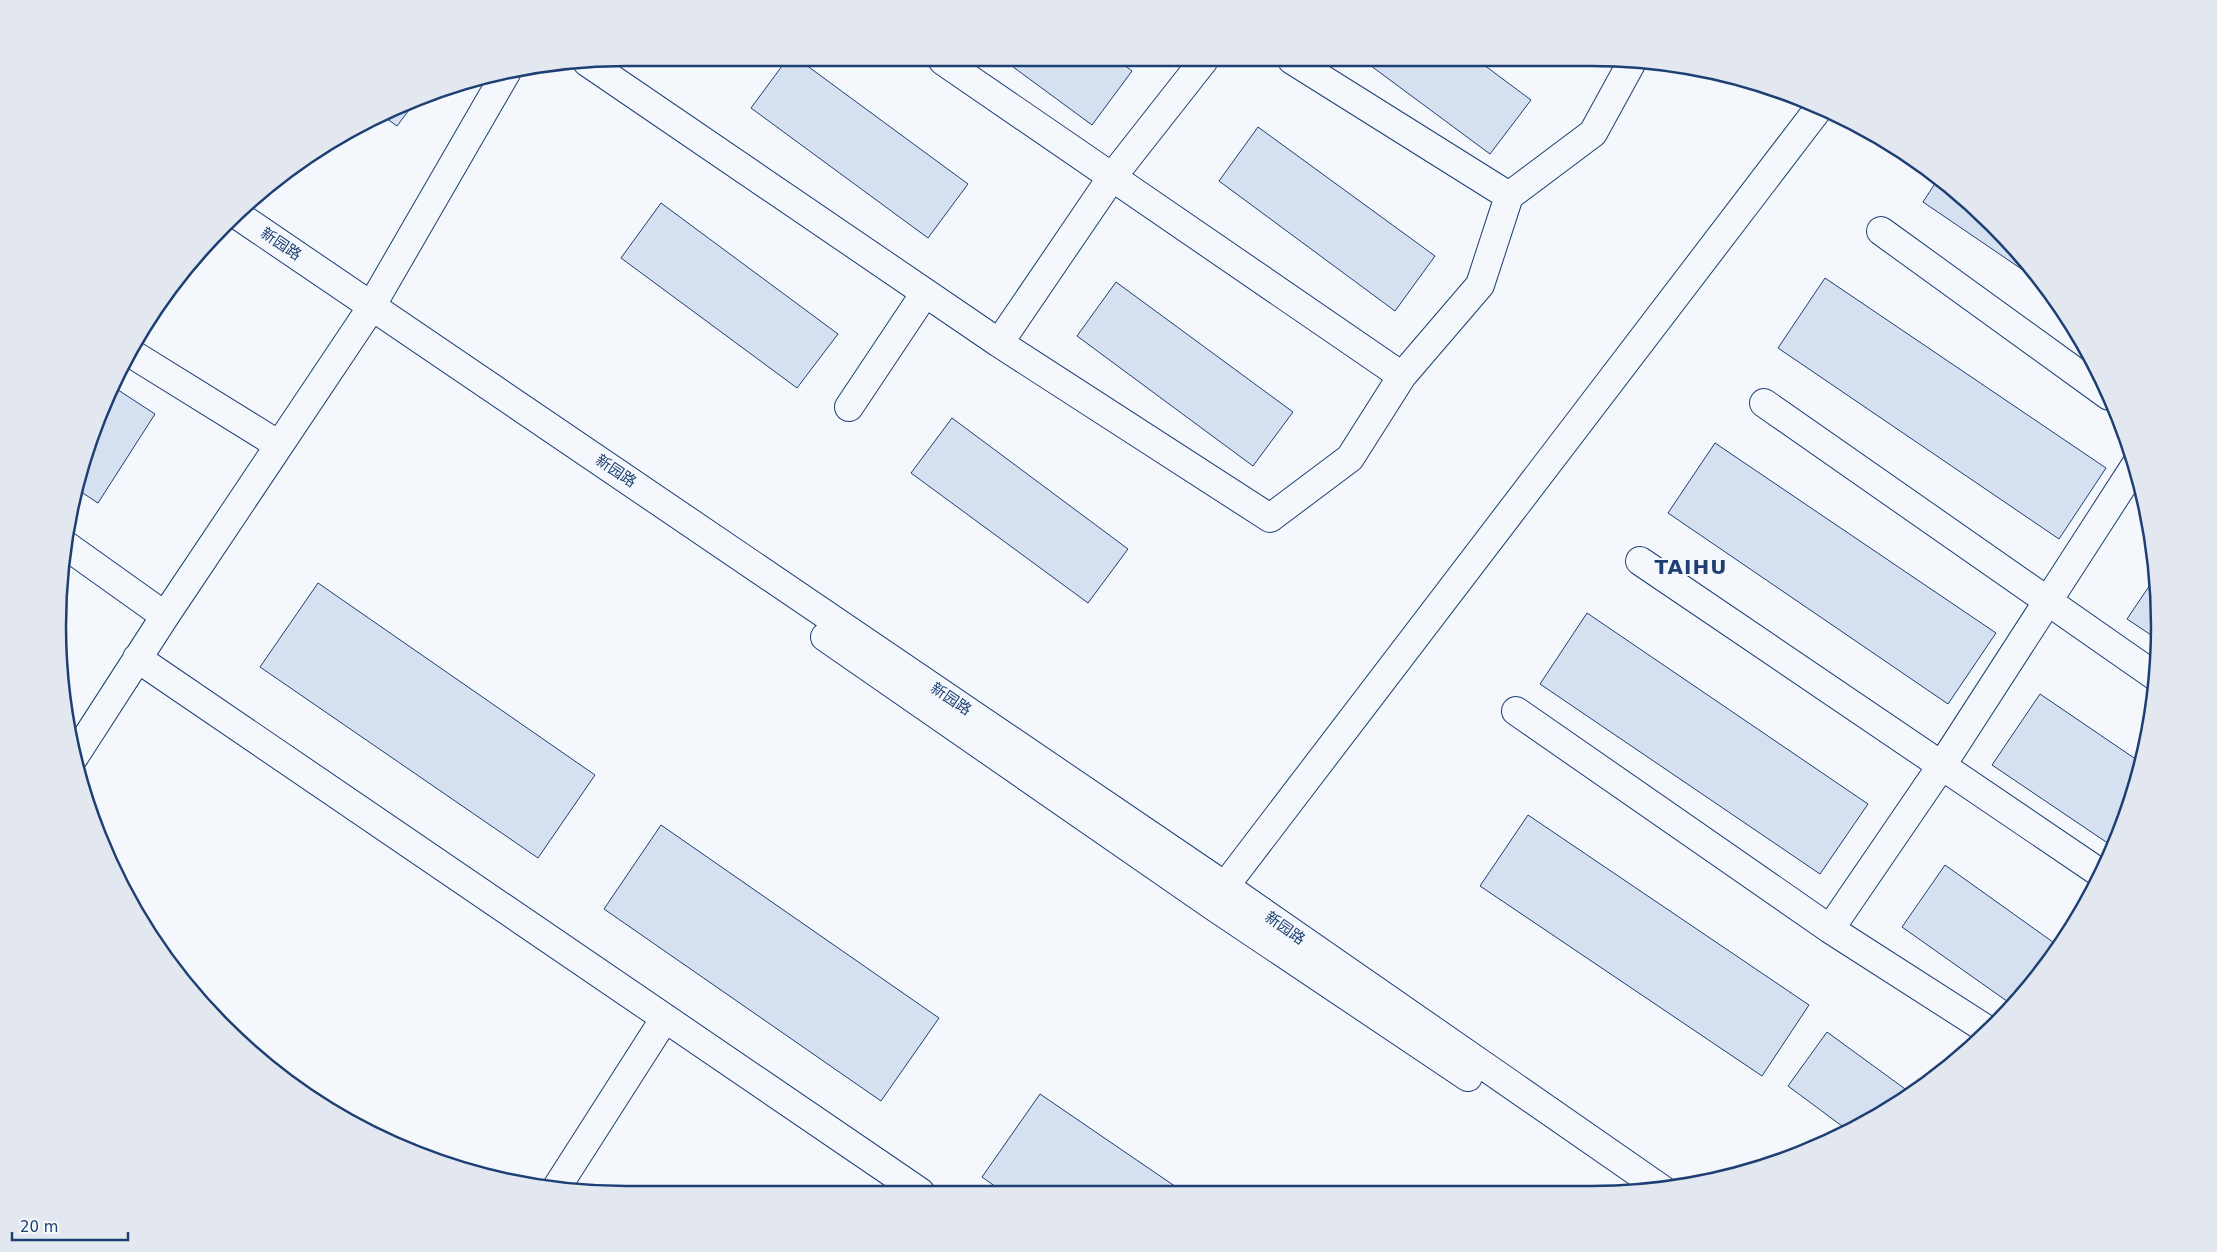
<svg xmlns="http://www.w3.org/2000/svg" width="2217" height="1252" font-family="'DejaVu Sans','Noto Sans SC',sans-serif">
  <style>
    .building { fill: #d5e0f0; stroke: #1d3f73 }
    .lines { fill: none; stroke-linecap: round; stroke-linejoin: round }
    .minor-casing { stroke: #1d3f73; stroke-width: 30 }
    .minor { stroke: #f4f7fb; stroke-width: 28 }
    .labels { text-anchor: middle; stroke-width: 4; stroke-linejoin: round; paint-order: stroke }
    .street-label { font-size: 15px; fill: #1d3f73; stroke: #f4f7fb }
    .district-label { font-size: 20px; font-weight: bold; letter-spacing: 1px; fill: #1d3f73; stroke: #f4f7fb }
    .rim { fill: none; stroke: #1d3f73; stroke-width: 2.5 }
  </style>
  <rect width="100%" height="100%" fill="#f4f7fb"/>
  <!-- building -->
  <path class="building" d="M1476,59L1531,100L1490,154L1363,60Z
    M1118,60L1132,71L1092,125L1005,61Z
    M785,62H802L968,184L928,238L751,108Z
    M418,98L397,126L380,114Z
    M1258,127L1435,256L1395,311L1219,181Z
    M1938,179L1966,199L2045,285L1923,202Z
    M661,203L838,334L797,388L621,258Z
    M1825,278L2106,468L2059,539L1778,348Z
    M1116,282L1293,412L1253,466L1077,336Z
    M112,386L155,414L98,503L75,488Z
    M952,418L1128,549L1088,603L911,473Z
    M1715,443L1996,633L1948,704L1668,513Z
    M2156,576L2158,589L2157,639L2127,619Z
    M318,583L595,775L538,858L260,667Z
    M1587,613L1868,804L1820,874L1540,684Z
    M2040,694L2140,762L2129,809L2112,846L1992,765Z
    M1528,815L1809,1005L1762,1076L1480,886Z
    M661,825L939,1018L881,1101L604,909Z
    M1945,865L2057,945L2011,1004L1902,927Z
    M1827,1032L1912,1094L1846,1129L1788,1086Z
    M1040,1094L1182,1191L1003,1192L982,1177Z"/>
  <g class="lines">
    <defs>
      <path id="minor" d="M1292,60L1509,196
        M943,61L1402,376
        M587,62L999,343L1270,518L1350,458L1402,376L1480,285L1509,196L1593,133L1633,60
        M236,214L1225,886L1663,1190
        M1881,231L2109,396
        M999,343L1112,177L1204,60
        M129,352L279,445
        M1764,403L2155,676
        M849,407L925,293
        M64,544L165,616
        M1640,561L2100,873
        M825,637L1213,906L1468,1077
        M137,658L920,1192
        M1516,711L1830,929L1989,1031
        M74,757L165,616L365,317L506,73
        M1216,901L1225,886L1819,108
        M1830,929L1942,765L2135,466
        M557,1187L665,1018"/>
    </defs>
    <!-- minor casing -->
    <use href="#minor" class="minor-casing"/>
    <!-- minor -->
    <use href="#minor" class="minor"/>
  </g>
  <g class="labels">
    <!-- street labels -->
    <g class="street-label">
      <text transform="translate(281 244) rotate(34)" y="5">新园路</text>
      <text transform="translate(616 471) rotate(34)" y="5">新园路</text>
      <text transform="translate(951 699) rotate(34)" y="5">新园路</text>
      <text transform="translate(1285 928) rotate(35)" y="5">新园路</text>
    </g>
    <!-- district labels -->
    <g class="district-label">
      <text x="1691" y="574">TAIHU</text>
    </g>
  </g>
  <!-- crop -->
  <path d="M0 0H2217V1252H0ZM626 66H1591A560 560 0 0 1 2151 626V626A560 560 0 0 1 1591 1186H626A560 560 0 0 1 66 626V626A560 560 0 0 1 626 66Z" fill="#e3e8f0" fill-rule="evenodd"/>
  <path class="rim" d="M626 66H1591A560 560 0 0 1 2151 626V626A560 560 0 0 1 1591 1186H626A560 560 0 0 1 66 626V626A560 560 0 0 1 626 66Z"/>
  <!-- scale -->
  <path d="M12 1232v8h116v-8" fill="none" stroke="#1d3f73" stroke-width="2.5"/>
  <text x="20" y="1232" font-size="15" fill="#1d3f73" stroke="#f4f7fb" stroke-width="4" paint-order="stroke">20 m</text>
</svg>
